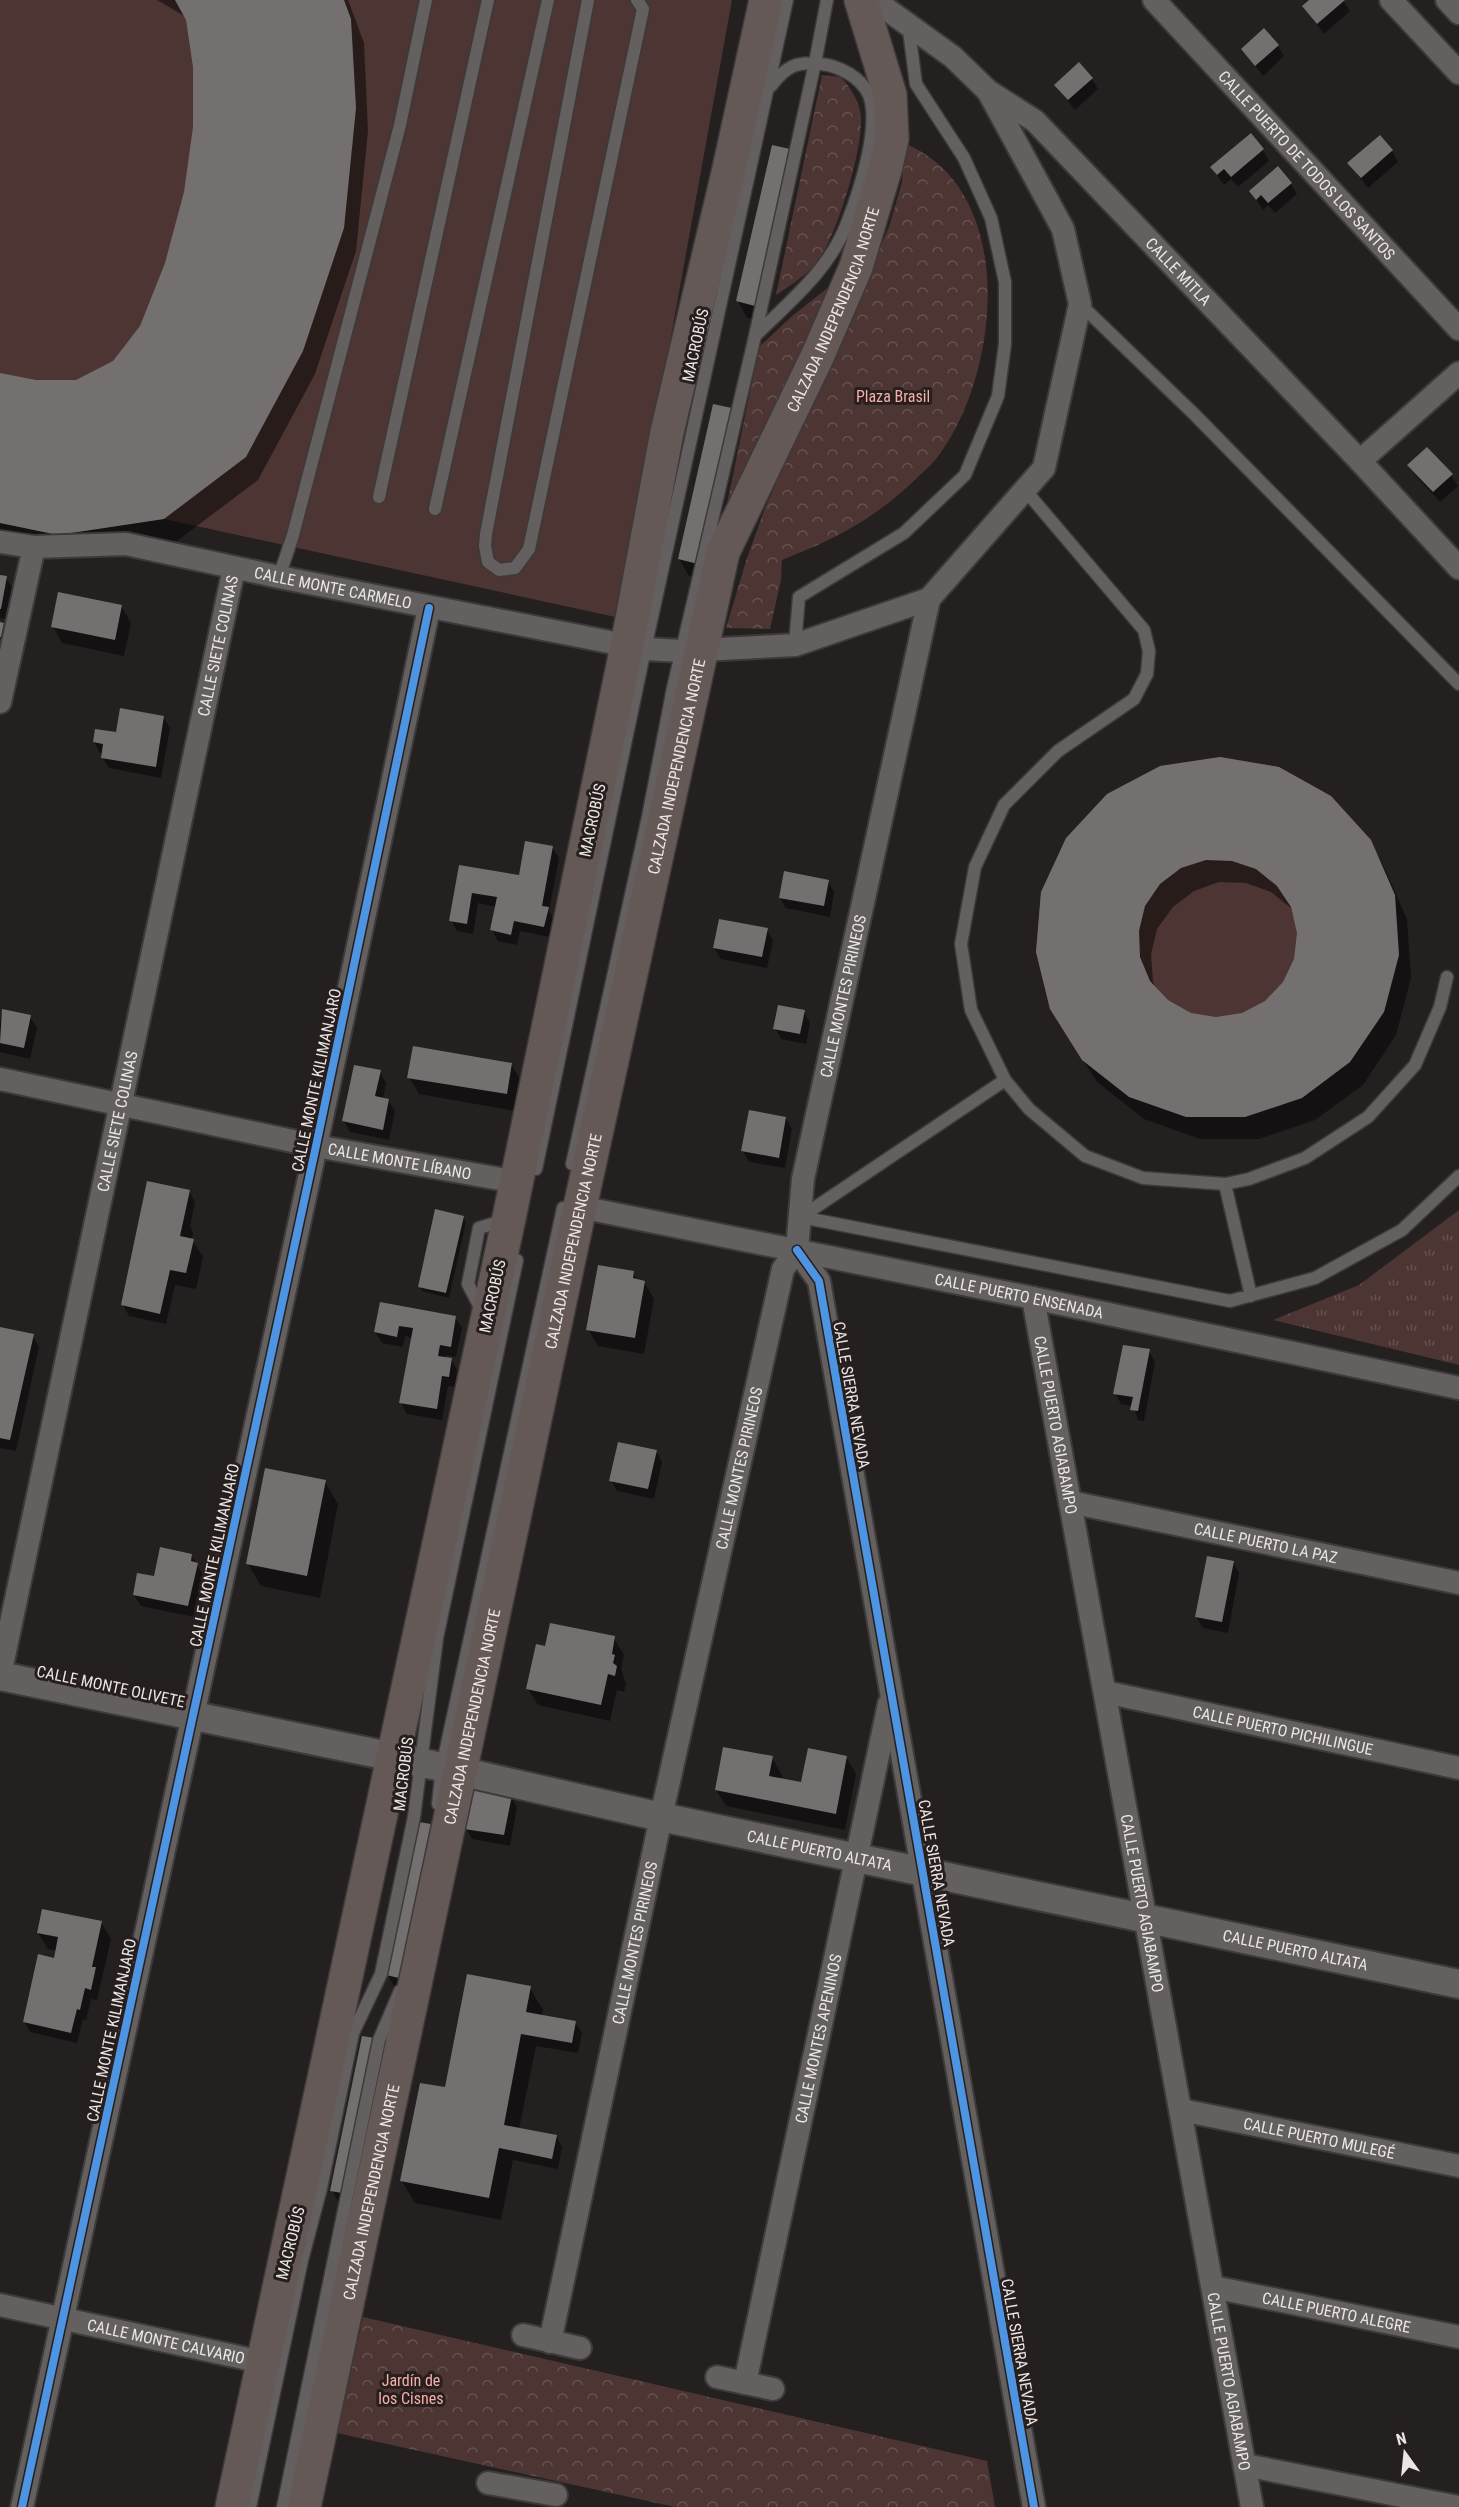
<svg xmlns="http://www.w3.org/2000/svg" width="1459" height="2507" font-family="'Roboto Condensed',sans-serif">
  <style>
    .grass { fill: url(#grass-tufts) }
    .park { fill: url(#park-crowns) }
    .garden { fill: #4c3532 }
    .shadow { fill: #0007; fill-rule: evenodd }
    .building { fill: #747070; fill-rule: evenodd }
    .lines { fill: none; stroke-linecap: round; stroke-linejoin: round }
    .service-casing { stroke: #3d3a3a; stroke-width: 15 }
    .minor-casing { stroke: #3d3a3a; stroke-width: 26 }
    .tertiary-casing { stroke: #3d3a3a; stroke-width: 32 }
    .primary-casing { stroke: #3d3a3a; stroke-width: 36 }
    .service { stroke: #63605f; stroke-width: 12 }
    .minor { stroke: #63605f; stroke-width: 22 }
    .tertiary { stroke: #63605f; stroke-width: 28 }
    .primary { stroke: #655958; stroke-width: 33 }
    .cycleway-casing { stroke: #261f1e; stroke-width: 11 }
    .cycleway { stroke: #4d94e3; stroke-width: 8 }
    .labels { text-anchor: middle; stroke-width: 6; stroke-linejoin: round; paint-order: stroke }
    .street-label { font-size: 16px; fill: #ebe6e5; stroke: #261f1e }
    .park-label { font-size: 16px; fill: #f7afa7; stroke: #261f1e }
  </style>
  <defs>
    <pattern id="grass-tufts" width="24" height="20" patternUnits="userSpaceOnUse" patternTransform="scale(1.5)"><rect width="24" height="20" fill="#4c3532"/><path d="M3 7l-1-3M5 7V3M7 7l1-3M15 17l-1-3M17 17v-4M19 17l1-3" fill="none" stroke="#665250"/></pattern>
    <pattern id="park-crowns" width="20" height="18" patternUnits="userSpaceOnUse" patternTransform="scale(1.5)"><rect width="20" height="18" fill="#4c3532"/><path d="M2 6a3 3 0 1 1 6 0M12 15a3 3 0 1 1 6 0" fill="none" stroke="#665250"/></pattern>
  </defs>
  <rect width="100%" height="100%" fill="#242020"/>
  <!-- grass -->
  <path class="grass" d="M1459,1210V1365L1273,1320L1359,1285Z"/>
  <!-- park -->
  <path class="park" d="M822,75L841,77C851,89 860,101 861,118C863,149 835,245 813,267C802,278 788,287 776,295Z
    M904,143C1019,190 1000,373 939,455C933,464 924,471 917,478C873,520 837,538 782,560L781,580L770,629L726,628L746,561L765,508L889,227L902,182Z
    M839,279L814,322L751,472L723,524L759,347L792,316Z
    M363,2317L987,2461L995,2507H675L337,2433Z"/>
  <!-- garden -->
  <path class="garden" d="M0,0H732L620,618L164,519L58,535L0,523Z
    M1220,757L1279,767L1331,796L1371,840L1395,895L1399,955L1384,1012L1350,1062L1302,1098L1245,1117H1186L1082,1060L1050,1009L1036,952L1041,892L1160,766Z"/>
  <!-- shadow -->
  <path class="shadow" d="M157,0H348L364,43L368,131L356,251L315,374L258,480L177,541L72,557L0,542V374L36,382L76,381L114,362L142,327L167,263L185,193L195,127L194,67L186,17Z
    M1311,0H1343L1350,11L1324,34L1304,7Z
    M1278,46L1284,56L1263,76L1243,49Z
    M1091,78L1098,89L1075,110L1056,85Z
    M789,150L799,167L765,322L747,318L738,301Z
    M1263,150L1269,161L1238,187L1231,179L1224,185L1212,168Z
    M1392,151L1398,162L1368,188L1349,163Z
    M1291,184L1297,194L1275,213L1268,205L1263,210L1251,191Z
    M732,410L741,427L707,580L689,576L679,559Z
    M1409,465L1451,475L1458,486L1440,502L1416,476Z
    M0,577L6,578L13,589L7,619L0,618Z
    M121,606L131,623L124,656L62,643L53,626Z
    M0,623L6,629L4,640L0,639Z
    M164,718L170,728L161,778L109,768L102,757L103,753H100L94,742Z
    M1278,768L1370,841L1383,865L1407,919L1411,978L1396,1035L1363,1085L1315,1120L1259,1139H1200L1144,1119L1097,1082L1065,1032L1037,952ZM1219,882L1246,883L1271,892L1291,908L1298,933L1296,959L1285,983L1266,1003L1242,1015L1216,1019L1190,1014L1167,1001L1156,990L1153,981L1151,954L1157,929L1173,907L1194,891Z
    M552,847L559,858L549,911L554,920L550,937L520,931L517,945L498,941L492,930L497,907L478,903L473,934L457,931L451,920L461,866L521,876Z
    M828,881L834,892L830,917L786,908L780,898Z
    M767,930L773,941L767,968L721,959L714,948Z
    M3,1011L30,1017L37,1028L30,1059L0,1052V1021Z
    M804,1012L810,1023L806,1044L781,1039L775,1028Z
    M511,1064L521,1081L516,1111L419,1094L409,1077Z
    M380,1072L386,1083L383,1099L388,1100L395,1111L389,1140L350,1132L344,1121Z
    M786,1118L792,1129L785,1168L749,1162L743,1151Z
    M189,1191L195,1202L190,1226L193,1232L192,1240L203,1257L196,1289L175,1285L166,1324L129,1316L123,1305Z
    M463,1217L466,1222L449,1298L422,1291L419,1286Z
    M633,1273L638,1281L644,1282L654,1299L644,1354L598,1346L588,1329Z
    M381,1303L455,1317L462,1328L456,1357L446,1355L445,1359H451L457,1370L455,1387L448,1386L442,1420L407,1414L401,1403L413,1338L405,1336L403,1347L382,1343L375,1332Z
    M0,1328L33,1336L39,1347L16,1451L0,1448Z
    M1149,1351L1155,1362L1144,1421L1138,1420L1133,1406L1121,1404L1115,1393Z
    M656,1451L662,1462L654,1499L617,1491L611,1480Z
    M325,1482L338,1504L320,1598L261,1586L248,1564Z
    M191,1555L203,1575L194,1617L141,1606L134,1595Z
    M1233,1562L1239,1573L1228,1633L1203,1628L1196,1617Z
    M614,1638L624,1655L621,1668L626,1684L624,1692L617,1690L610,1721L538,1705L528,1689L546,1648Z
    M846,1757L856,1774L845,1830L726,1806L716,1790L772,1758L782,1775L781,1779L802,1783Z
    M511,1796L517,1807L510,1846L472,1839L466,1828Z
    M430,1825L440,1842L397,1992L388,1975Z
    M101,1922L111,1939L97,2000L91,1999L86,2020L83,2019L77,2043L30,2032L24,2021L55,1960L57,1951L48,1949L38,1933Z
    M530,1988L543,2010L542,2016L575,2022L582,2033L578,2053L536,2046L519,2129L556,2136L562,2147L558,2169L513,2160L501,2220L415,2203L402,2181L446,2089Z
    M364,2038L348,2203L338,2201L332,2190Z"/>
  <!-- building -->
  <path class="building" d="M175,0H344L351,19L356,108L344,228L303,351L246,457L164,519L58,535L0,523V373L36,380H76L113,361L140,326L165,263L184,192L193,127V67L186,20Z
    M1309,0H1345L1317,24L1302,6Z
    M1264,28L1279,45L1255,66L1241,49Z
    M1079,62L1093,78L1068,100L1054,85Z
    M1251,133L1264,149L1231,177L1224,169L1217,175L1210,167Z
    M1380,135L1393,150L1361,178L1347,163Z
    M772,145L790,149L755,306L736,301Z
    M1278,166L1292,183L1268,203L1261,195L1256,200L1249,191Z
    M713,404L732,408L698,564L678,559Z
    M1427,447L1453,474L1433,492L1407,465Z
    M0,575L7,576L1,609H0Z
    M58,592L122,605L115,640L51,627Z
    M0,622L4,623L1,637H0Z
    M120,708L164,716L156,767L101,758L103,744L93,742L95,729L116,732Z
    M1220,757L1279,767L1331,796L1371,840L1395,895L1399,955L1384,1012L1350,1062L1302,1098L1245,1117H1186L1129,1097L1082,1060L1050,1009L1036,952L1041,892L1066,838L1107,794L1160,766ZM1206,860L1232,861L1256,869L1277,886L1291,907L1297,933L1294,959L1283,982L1265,1001L1242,1013L1216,1017L1191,1013L1168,1000L1150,981L1140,957L1139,931L1145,906L1160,884L1181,868Z
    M525,841L553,846L542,906L549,907L544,927L514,921L511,935L490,930L497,897L472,893L467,924L449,921L459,865L519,875Z
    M784,871L829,880L824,906L779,898Z
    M719,919L768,928L762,957L713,948Z
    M778,1005L805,1010L800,1034L773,1029Z
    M2,1009L31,1015L24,1048L0,1043Z
    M413,1046L512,1063L507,1094L407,1078Z
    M354,1065L381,1070L375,1096L389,1099L383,1130L342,1121Z
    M749,1110L786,1117L779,1158L741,1151Z
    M147,1181L190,1190L180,1236L194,1239L186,1273L170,1270L160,1314L121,1305Z
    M435,1209L464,1216L446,1293L418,1287Z
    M598,1265L634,1271L633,1278L645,1281L635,1338L586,1330Z
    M380,1302L456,1316L451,1347L440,1345L438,1356L452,1358L449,1377L442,1376L437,1409L399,1403L413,1328L399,1326L397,1337L374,1332Z
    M0,1327L34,1334L10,1440L0,1438Z
    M1123,1345L1150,1349L1138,1411L1130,1410L1133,1397L1113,1394Z
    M618,1442L657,1450L648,1489L609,1481Z
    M265,1468L326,1480L307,1576L246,1564Z
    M160,1547L192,1554L191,1561L198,1563L188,1606L133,1595L137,1573L154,1576Z
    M1207,1556L1234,1561L1222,1622L1195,1617Z
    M550,1623L615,1636L612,1654L615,1655L613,1663L617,1666L615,1676L608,1674L601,1705L526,1689L536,1644L545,1646Z
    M723,1747L773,1756L769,1776L801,1782L808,1748L847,1756L836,1814L715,1790Z
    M471,1788L512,1795L504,1835L464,1829Z
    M419,1822L431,1824L399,1978L386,1975Z
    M42,1909L102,1921L92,1967H96L91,1990L85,1988L80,2010L77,2009L71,2033L23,2022L38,1954L54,1958L58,1937L37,1933Z
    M467,1974L531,1986L526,2012L576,2021L572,2043L521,2034L504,2125L557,2135L552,2159L499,2148L489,2198L400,2181L420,2083L445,2087Z
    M362,2036L375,2038L342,2193L330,2191Z"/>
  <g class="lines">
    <defs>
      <path id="service" d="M588,0L486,534L485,546L488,562L499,570L515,568L529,549L643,9L637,0
        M1080,304L1195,415L1459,684
        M756,335C790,301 830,269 847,223C859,193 881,126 869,95C861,77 839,66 821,64C797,61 786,66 771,86
        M1025,490L1144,630L1149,651L1147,674L1134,699L1058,751L1004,805L975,867L961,944L971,1010L1005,1080L1029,1109L1085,1156L1143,1178L1225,1184L1249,1179L1305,1158L1368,1117L1415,1065L1440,1007L1447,977
        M379,497L488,0
        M435,509L548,0
        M279,577L293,535L400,125L426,0
        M795,645L799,597L904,533L965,475L998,396L1005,344V282L991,218L964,158L916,84L908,23
        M572,1164L648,817L673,688L755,336L815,63L827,0
        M536,1169L645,649L787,0
        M1225,1184L1251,1296
        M801,1217L1230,1301L1315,1278L1402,1230L1459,1176
        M801,1217L1005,1080
        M482,1311L468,1284L479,1228L505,1220
        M438,1804L442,1767L563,1208
        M250,2507L302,2260L321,2188L353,2033L381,1974L414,1817L437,1638L517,1260
        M283,2507L379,2040L400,1991"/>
      <g id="minor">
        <path id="s1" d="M874,0L953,57L988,91L1035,121L1360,461L1459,568"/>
        <path id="s2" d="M1154,0L1459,329"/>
        <path d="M1391,0L1459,73"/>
        <path d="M1447,0L1459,13"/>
        <path d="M1360,461L1459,373"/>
        <path id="s3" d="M0,542L34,547L126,544L279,577L645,649L682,651L795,645L929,599L1044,468L1080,304L1063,229L988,91"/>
        <path d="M0,702L34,547"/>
        <path id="s4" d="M0,1079L316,1146L517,1182"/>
        <path id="s5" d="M580,1207L1033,1298L1459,1388"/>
        <path d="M797,1250L819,1281L1034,2507"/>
        <path id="s6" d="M1033,1298L1252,2507"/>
        <path id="s7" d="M1070,1502L1459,1583"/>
        <path id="s8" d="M0,1675L234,568"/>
        <path id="s9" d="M1105,1692L1459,1768"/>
        <path id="s10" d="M1181,2110L1459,2166"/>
        <path id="s11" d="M1213,2287L1459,2337"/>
        <path id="s12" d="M0,2305L262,2362"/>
        <path d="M523,2335L580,2348"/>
        <path id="s13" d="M550,2342L661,1817L783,1269L797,1250L803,1179L929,599"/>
        <path d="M717,2377L773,2389"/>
        <path id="s14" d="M745,2383L889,1704"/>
        <path d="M1245,2465L1458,2507"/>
        <path d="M488,2483L556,2495"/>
        <path d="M22,2507L316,1146L429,608"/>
      </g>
      <g id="tertiary">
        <path id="s15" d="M0,1676L442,1767L661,1817L1459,1984"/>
      </g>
      <g id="primary">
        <path d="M232,2507L509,1218L627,646L667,432L729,169L766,0"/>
        <path id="s16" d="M304,2507L580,1207L723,552L818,355L856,267L886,166L892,139L890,95L861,0"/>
      </g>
    </defs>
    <!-- service casing -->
    <use href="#service" class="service-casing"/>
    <!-- minor casing -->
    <use href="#minor" class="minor-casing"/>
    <!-- tertiary casing -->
    <use href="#tertiary" class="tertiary-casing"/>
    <!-- primary casing -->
    <use href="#primary" class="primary-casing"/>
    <!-- service -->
    <use href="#service" class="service"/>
    <!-- minor -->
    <use href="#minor" class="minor"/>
    <!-- tertiary -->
    <use href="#tertiary" class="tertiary"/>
    <!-- primary -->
    <use href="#primary" class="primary"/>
    <defs>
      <path id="cycleway" d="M797,1250L819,1281L1034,2507
        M22,2507L316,1146L429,608"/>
    </defs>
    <!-- cycleway casing -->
    <use href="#cycleway" class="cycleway-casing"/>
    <!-- cycleway -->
    <use href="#cycleway" class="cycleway"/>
  </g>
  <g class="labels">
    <!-- street labels -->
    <g class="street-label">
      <text dy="6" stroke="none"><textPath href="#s2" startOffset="225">CALLE PUERTO DE TODOS LOS SANTOS</textPath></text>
      <text dy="6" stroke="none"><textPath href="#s1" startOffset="410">CALLE MITLA</textPath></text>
      <text dy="6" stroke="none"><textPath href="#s16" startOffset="2266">CALZADA INDEPENDENCIA NORTE</textPath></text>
      <text transform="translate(695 345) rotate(-78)" y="6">MACROBÚS</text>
      <text dy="6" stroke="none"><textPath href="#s3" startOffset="338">CALLE MONTE CARMELO</textPath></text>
      <text dy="6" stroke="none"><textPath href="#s8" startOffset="1052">CALLE SIETE COLINAS</textPath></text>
      <text dy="6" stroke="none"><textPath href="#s16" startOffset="1780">CALZADA INDEPENDENCIA NORTE</textPath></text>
      <text transform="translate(592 820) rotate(-78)" y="6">MACROBÚS</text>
      <text dy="6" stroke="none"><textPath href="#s13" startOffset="1380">CALLE MONTES PIRINEOS</textPath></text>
      <text transform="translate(316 1080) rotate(-78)" y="6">CALLE MONTE KILIMANJARO</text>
      <text dy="6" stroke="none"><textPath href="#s8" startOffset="566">CALLE SIETE COLINAS</textPath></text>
      <text dy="6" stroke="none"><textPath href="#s4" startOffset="408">CALLE MONTE LÍBANO</textPath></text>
      <text dy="6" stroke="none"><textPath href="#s16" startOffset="1294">CALZADA INDEPENDENCIA NORTE</textPath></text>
      <text transform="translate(492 1296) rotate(-78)" y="6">MACROBÚS</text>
      <text dy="6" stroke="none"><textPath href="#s5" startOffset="448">CALLE PUERTO ENSENADA</textPath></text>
      <text transform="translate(852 1395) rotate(80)" y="6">CALLE SIERRA NEVADA</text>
      <text dy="6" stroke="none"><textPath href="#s6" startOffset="129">CALLE PUERTO AGIABAMPO</textPath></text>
      <text dy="6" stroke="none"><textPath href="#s13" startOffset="894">CALLE MONTES PIRINEOS</textPath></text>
      <text dy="6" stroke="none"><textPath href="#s7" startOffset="200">CALLE PUERTO LA PAZ</textPath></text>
      <text transform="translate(214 1555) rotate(-78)" y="6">CALLE MONTE KILIMANJARO</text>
      <text transform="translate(111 1686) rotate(12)" y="6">CALLE MONTE OLIVETE</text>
      <text dy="6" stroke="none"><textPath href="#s16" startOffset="808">CALZADA INDEPENDENCIA NORTE</textPath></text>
      <text dy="6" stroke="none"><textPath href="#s9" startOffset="182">CALLE PUERTO PICHILINGUE</textPath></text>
      <text transform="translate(403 1774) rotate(-83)" y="6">MACROBÚS</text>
      <text dy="6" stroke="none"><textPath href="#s15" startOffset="838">CALLE PUERTO ALTATA</textPath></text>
      <text transform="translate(937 1873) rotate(80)" y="6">CALLE SIERRA NEVADA</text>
      <text dy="6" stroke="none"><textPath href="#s6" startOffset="615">CALLE PUERTO AGIABAMPO</textPath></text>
      <text dy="6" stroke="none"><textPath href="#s13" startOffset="408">CALLE MONTES PIRINEOS</textPath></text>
      <text dy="6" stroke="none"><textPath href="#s15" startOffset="1324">CALLE PUERTO ALTATA</textPath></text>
      <text transform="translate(111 2030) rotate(-78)" y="6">CALLE MONTE KILIMANJARO</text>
      <text dy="6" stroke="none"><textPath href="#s14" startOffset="352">CALLE MONTES APENINOS</textPath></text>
      <text dy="6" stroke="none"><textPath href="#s10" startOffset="141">CALLE PUERTO MULEGÉ</textPath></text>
      <text dy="6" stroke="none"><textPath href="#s16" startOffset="322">CALZADA INDEPENDENCIA NORTE</textPath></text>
      <text transform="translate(290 2243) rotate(-76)" y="6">MACROBÚS</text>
      <text dy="6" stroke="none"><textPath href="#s11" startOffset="126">CALLE PUERTO ALEGRE</textPath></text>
      <text dy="6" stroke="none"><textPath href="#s12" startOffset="170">CALLE MONTE CALVARIO</textPath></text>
      <text transform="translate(1020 2352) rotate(80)" y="6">CALLE SIERRA NEVADA</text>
      <text dy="6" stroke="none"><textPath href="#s6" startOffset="1101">CALLE PUERTO AGIABAMPO</textPath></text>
    </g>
    <!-- park labels -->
    <g class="park-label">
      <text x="893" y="402">Plaza Brasil</text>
      <text x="411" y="2386">Jardín de<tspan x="411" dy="18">los Cisnes</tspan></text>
    </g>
  </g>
  <!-- north arrow -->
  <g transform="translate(1405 2453) rotate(345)" stroke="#261f1e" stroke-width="4.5" paint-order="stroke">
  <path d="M0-4.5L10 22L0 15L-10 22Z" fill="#ebe6e5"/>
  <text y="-9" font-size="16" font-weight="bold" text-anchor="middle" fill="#ebe6e5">N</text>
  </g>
</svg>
